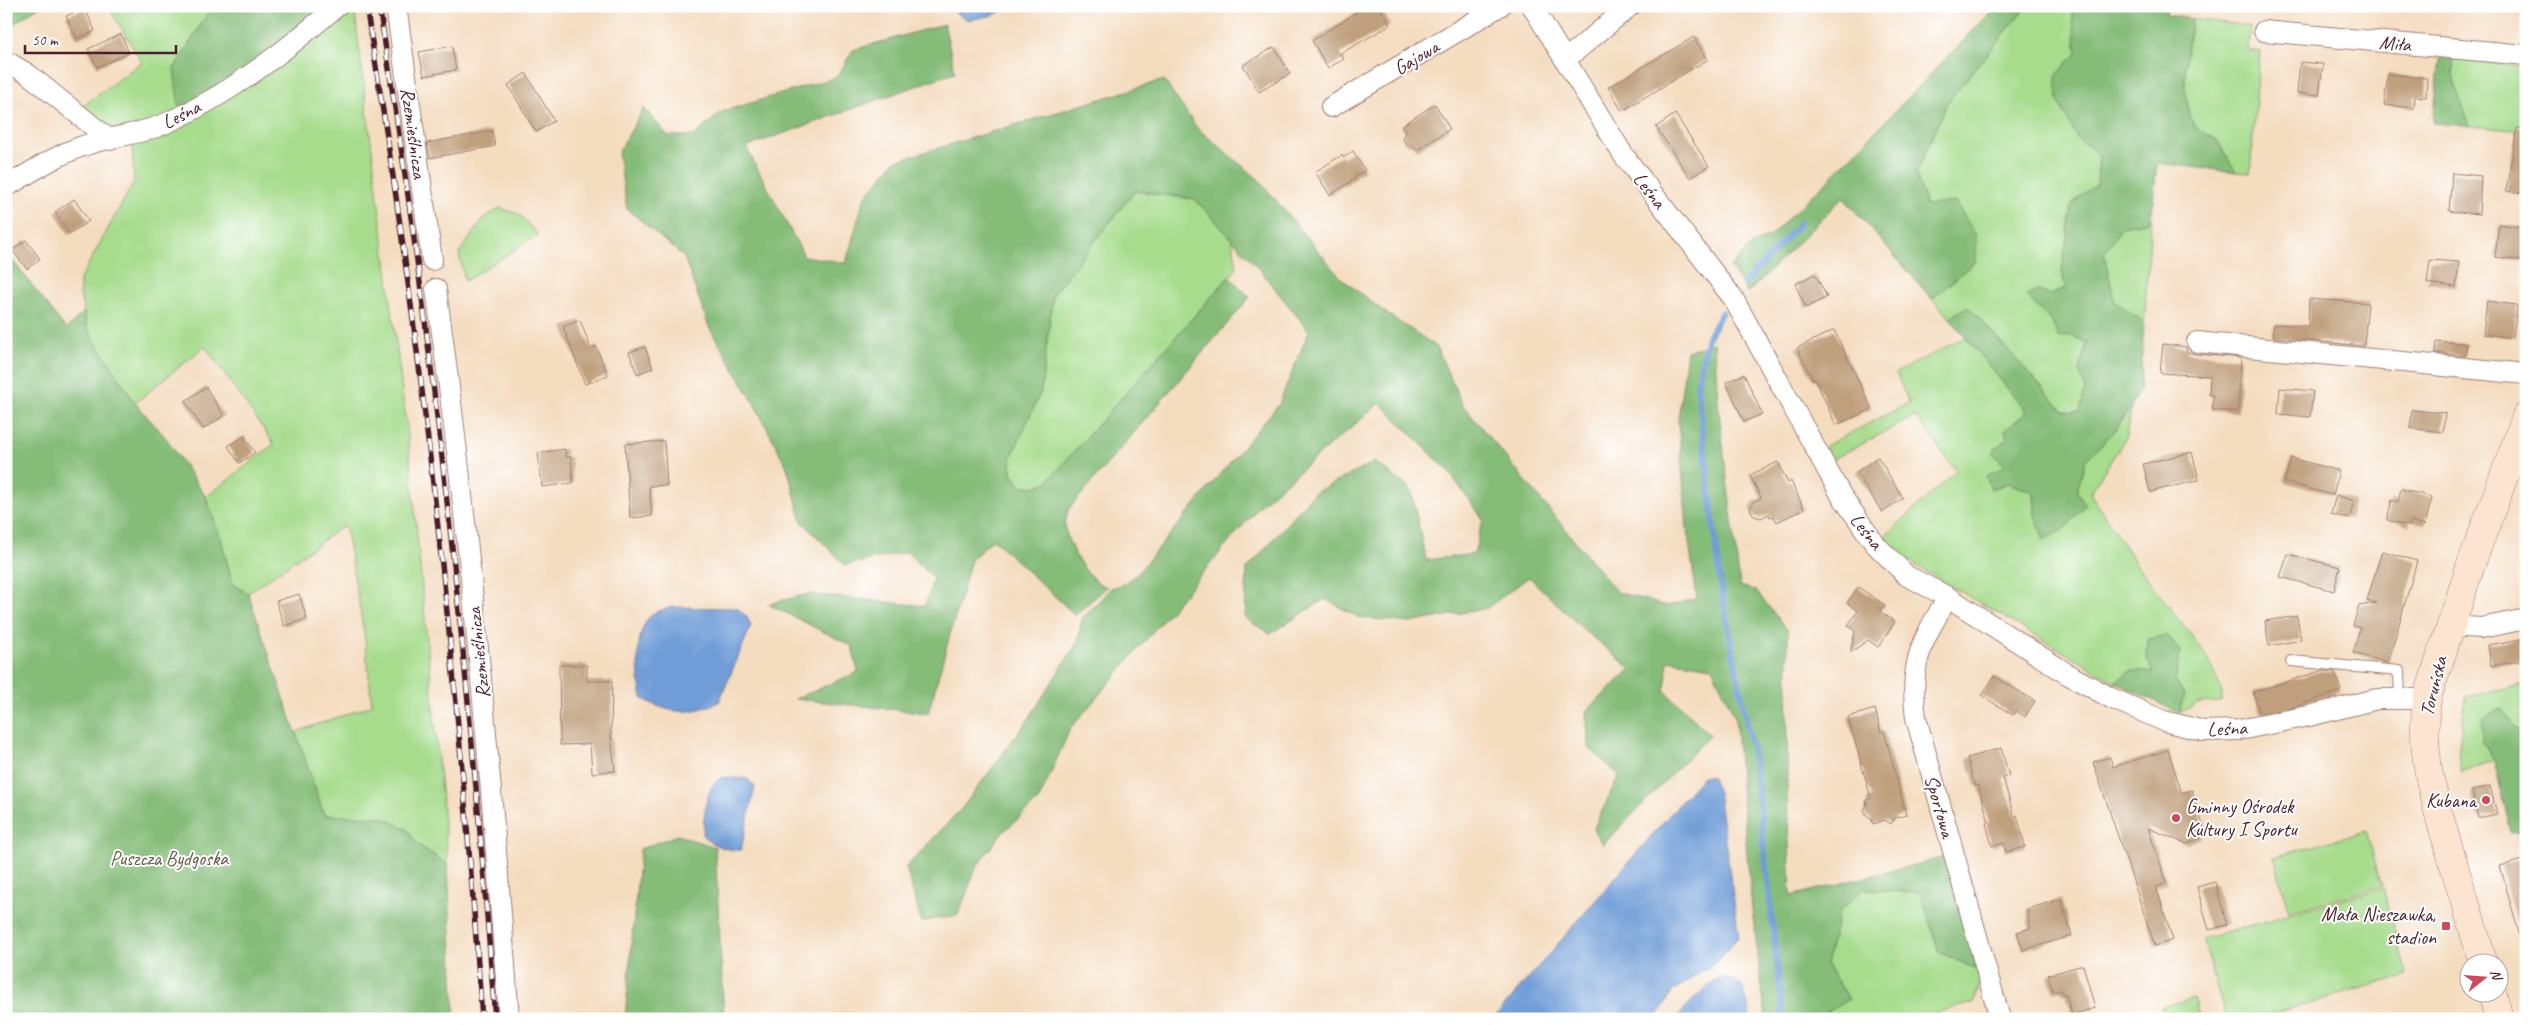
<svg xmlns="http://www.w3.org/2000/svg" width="2532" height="1025" font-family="Caveat,sans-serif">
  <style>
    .green { fill: #a6dc8c; stroke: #787e5c }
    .forest { fill: #84bc78; stroke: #676e52 }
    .water { fill: #6f9dd7; stroke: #5c5e81 }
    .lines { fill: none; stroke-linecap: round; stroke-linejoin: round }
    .stream { stroke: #6f9dd7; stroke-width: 6 }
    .building { fill: #bf9f7b }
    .lane-casing { stroke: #9f7e75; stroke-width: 12 }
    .street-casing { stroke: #9f7e75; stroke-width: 22 }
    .secondary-casing { stroke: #9f7e75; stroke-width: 29 }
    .lane { stroke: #fff; stroke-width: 10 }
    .street { stroke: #fff; stroke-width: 20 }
    .secondary { stroke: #fde4d1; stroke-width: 28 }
    .rail-casing { stroke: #4a1f2b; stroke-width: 5.5 }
    .rail { stroke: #fff; stroke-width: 4; stroke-dasharray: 11; stroke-linecap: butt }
    .poi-dot { fill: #d1495b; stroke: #fff; stroke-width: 2 }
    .labels { text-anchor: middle; stroke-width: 4; stroke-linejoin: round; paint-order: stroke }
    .street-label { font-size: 20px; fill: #4a1f2b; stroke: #fff }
    .poi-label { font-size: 20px; fill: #4a1f2b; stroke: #fff; text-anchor: end }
    .park-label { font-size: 20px; fill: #665848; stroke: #fff }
  </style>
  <rect width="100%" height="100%" fill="#fff"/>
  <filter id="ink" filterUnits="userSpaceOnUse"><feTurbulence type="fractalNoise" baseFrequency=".02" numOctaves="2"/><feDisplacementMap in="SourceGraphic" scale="10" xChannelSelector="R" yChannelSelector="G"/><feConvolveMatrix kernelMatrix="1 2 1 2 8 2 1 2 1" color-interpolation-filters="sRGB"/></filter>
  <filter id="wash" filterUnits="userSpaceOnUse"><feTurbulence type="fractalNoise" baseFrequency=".0096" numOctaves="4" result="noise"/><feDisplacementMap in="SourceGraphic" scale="20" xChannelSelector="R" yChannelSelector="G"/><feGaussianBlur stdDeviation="1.12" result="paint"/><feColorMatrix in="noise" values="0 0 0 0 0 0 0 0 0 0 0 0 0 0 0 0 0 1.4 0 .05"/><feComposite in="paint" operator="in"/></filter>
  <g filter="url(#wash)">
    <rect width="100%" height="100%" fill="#f4dcbf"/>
    <!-- green -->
    <path class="green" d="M108,6H212L174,69L337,6H354L408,438L448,865L416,843L407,829L381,817L324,815L296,732L372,705L364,632L345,525L248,593L233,585L221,539L206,497L274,444L205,346L135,403L88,330L80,295V279L134,182L132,134L110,140L75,112L142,62Z
      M2027,6H2071L2073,8L2077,53L2056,75L2077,138L2099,155L2097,183L2072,204L2062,271L2065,288L2050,295L2037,291L2026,296L2052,322L2058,337L2072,336L2087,343L2079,370L2085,389L2080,413L2063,411L1968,306L1950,318L1932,299L1976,261L1926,206L1916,174L1947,103Z
      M2192,19L2250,26L2248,50L2260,52L2250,173L2236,172L2217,140L2194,127C2179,86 2186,61 2192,19Z
      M2453,59L2526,67L2524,131L2470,126L2455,86Z
      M1135,191L1195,199L1232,239L1237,268L1046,483L1034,487L1020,485L1012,474L1011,458L1041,391L1053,294Z
      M500,208L520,215L538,235L465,281L459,253L484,218Z
      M2151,221L2144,323L2114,300L2104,253L2122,226Z
      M1965,337L2027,412L2005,430L2007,438L1992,452L2006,466L1986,476L1991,489L2008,483L2034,492L2035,515L2044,540L2077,491L2085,461L2113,433L2132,406L2125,439L2090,493L2139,568L2207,656L2222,692L2221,702L2197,703L2179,713L2184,695L2175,681L2180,651L2155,672H2130L2115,682L1917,566L1881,540L1956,471L1916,416L1831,460L1825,446L1909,403L1896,373Z
      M2526,685V734L2513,727L2502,709L2482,742L2494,760L2461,772L2458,755L2465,697Z
      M2366,831L2382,886L2289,912L2274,857Z
      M2383,888L2407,975L2255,1019H2226L2203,939Z
      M1863,889L1921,893L1939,952L1978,970L1981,982L1973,1003L1912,1019H1815L1849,999L1826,964L1839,913Z
      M2194,998L2200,1019H2164L2161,1007Z"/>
    <!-- forest -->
    <path class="forest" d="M6,6H40L6,29Z
      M212,6H337L180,117L174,69Z
      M1997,6H2027L1947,103L1916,174L1926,205L1955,202L1976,235V261L1932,299L1843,197L1748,293L1730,267L1752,244L1769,237L1828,180Z
      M2071,6H2165L2167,15L2192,19C2186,60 2179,86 2194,127L2217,140L2236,172L2157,163L2151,221L2122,226L2104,253L2114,300L2144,323L2140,390L2113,433L2085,461L2077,491L2085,505L2064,530L2044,540L2035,515L2034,492L2008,483L1991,489L1986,476L2005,466L1992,452L2007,438L2005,430L2027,412L1950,318L1968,306L2063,411L2080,412L2085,389L2079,370L2087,343L2072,336L2058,337L2052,322L2026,296L2037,291L2050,295L2065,288L2062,271L2072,204L2097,183L2099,155L2077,138L2058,101L2056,75L2077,53Z
      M944,24L955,72L746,147L804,256L846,263L864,198L895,161L1164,80L1197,128L1258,179L1342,279L1390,316L1436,346L1462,404L1617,592L1667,606L1697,599L1687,528L1678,420L1687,351L1714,343L1719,413L1740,586L1756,591L1788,631L1787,794L1791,896L1946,857L1978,970L1939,952L1921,893L1863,889L1839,913L1826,964L1849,999L1815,1019H1766L1752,909L1735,717L1712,667L1668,660L1665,691L1710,735L1603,845L1593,830L1619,775L1589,748L1586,711L1631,669L1585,631L1529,577L1487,608L1410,623L1358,617L1325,599L1270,634L1245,618L1247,569L1314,493L1375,462L1411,489L1426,560L1474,554L1483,519L1449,472L1380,403L1262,503L1070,729L1039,800L1001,834L976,868L958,915L921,922L906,867L963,807L1028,720L1078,641L1082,619L1111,588L1123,584L1136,575L1279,404L1309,331L1260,270L1195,199L1135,191L1053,294L1041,391L1011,458L1012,474L1020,485L1034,487L1046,483L1229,277L1250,297L1068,510C1067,515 1065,521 1065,526C1067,545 1088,582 1107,587L1075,615L993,539L971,560L928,713L795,699L858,672L852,646L768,604L808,594L925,606L933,578L907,552L845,565L802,522L787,467L754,403L709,327L684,257L627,209L618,153L644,108L668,136H694L721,112L837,77L853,50Z
      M2440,58L2453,59L2455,86L2470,126L2433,123Z
      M6,252L66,329L84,312L88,330L135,403L166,438L206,497L221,539L233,585L248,593L324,815L381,817L407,829L416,843L448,865L455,1019H6Z
      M2167,635L2180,651L2175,680L2184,695L2179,713L2115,682L2130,671L2154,672L2147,659L2148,639Z
      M2502,708L2513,727L2526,734V831L2511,832L2494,760L2482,742V719Z
      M677,835L715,847L724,1019H625L640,849Z"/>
    <!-- water -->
    <path class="water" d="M951,6H1010L994,15L968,20L956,13Z
      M673,607L737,608L747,617L751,626L719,702C689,715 671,715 642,698C638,677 632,627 654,613C659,610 667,609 673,607Z
      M1703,776L1712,777L1718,792L1739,936L1717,962L1673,991L1656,1019H1493Z
      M723,777L748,779L755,787L741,850C729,851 711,845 703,836C704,819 704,784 723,777Z
      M1725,976L1742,985L1750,1012L1748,1019H1677C1690,1001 1705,986 1725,976Z"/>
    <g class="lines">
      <!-- stream -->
      <path class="stream" d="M1744,284L1800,223
        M1722,312L1708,337L1697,384L1722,595L1755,766L1783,1019"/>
    </g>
    <g id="blocks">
      <!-- building -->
      <path class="building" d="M1366,6H1379L1390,25L1340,54L1344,59L1328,68L1312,41Z
        M85,8L95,31L77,39L66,16Z
        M121,34L129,53L97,67L88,49Z
        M1694,37L1707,60L1622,111L1608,87Z
        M452,46L456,70L424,76L419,52Z
        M1274,47L1290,74L1259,92L1243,65Z
        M2300,62L2323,64L2319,95L2297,93Z
        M526,73L554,121L536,132L508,85Z
        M2388,74L2427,78L2426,97L2415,96L2414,108L2384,105Z
        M1435,104L1450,129L1417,150L1414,146L1406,144L1403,139L1405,131L1401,126Z
        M1675,114L1709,166L1690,178L1656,127Z
        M2517,128H2526V188H2523V193L2506,191Z
        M492,131L495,146L430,158L427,143Z
        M1353,151L1365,170L1355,176L1356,178L1330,195L1315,172L1342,155L1343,158Z
        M2452,173L2481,176L2479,214L2449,211Z
        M74,199L89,221L69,234L55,212Z
        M2499,224L2526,228V261L2495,257Z
        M26,240L40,259L27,269L12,250Z
        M2430,260L2459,262L2456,287L2427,283Z
        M1815,274L1827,297L1806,308L1795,284Z
        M2309,299L2368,303L2364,346L2273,337L2274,324L2308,326Z
        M2487,301L2517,305L2513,338L2483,334Z
        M580,320L591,349L596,346L608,375L585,384L563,327Z
        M1834,330L1872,409L1836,425L1815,379L1813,380L1797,348Z
        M2436,341L2467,344L2465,356L2435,353Z
        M2163,344L2186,347L2187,352L2196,354L2241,358L2238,412L2212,410L2213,395H2209L2210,376L2160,373Z
        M645,347L653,368L637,374L629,352Z
        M1744,374L1762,414L1744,422L1726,382Z
        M206,387L224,416L203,429L185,401Z
        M2280,388L2313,391L2310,417L2278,414Z
        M2412,410L2445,413L2443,432L2410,428Z
        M244,436L255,453L239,463L228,446Z
        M664,441L667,485L649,486L652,516L630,518L625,444Z
        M565,449L566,457H571L573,483L542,487L538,453Z
        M2192,452L2199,480L2150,492L2143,464Z
        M1878,457L1903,498L1882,512L1856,472Z
        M2291,458L2339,471L2333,495L2284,482Z
        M1778,462L1788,483L1791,481L1804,509L1777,522L1773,516L1770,517L1769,514L1761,518L1754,516L1750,509L1753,502L1761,498L1750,475Z
        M2401,489L2432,497L2425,525L2410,521L2409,526L2387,520L2392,500L2398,502Z
        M2336,495L2354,501L2349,519L2331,514Z
        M2382,551L2417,561L2388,663L2353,653L2360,628L2353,626L2359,606L2377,603L2367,600Z
        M2288,554L2340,567L2334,591L2280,577Z
        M1858,587L1885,605L1880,611L1895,622L1878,647L1868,640L1851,652L1855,631L1848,625L1858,611L1847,603Z
        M299,594L307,619L284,626L276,601Z
        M2297,616L2301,640L2269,646L2265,621Z
        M2526,638V660L2491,666L2488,645Z
        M559,665H587V681H612L611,736L615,771L592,773L590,744L560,745Z
        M2321,671L2335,672L2341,691L2291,708L2260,714L2253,692Z
        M1994,676L2035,701L2025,717L2016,711L2013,715L1982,696Z
        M1875,709L1881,732L1884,731L1906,815L1895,818L1891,824L1885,820L1873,824L1871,819L1866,816L1864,810L1867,805L1866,800L1871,798L1848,717Z
        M2001,748L2009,776L2003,778L2014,816L2017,815L2025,847L2006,852L2004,843L1992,846L1986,823L1989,822L1978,785L1975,786L1967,758Z
        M2168,750L2182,793L2192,790L2204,828L2200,838L2187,844L2148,828L2167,883L2156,887L2173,940L2155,946L2093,762L2110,757L2113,767Z
        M2490,786L2497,814L2478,818L2472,791Z
        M2526,859V939L2521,940L2500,866Z
        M2215,882L2227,925L2209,930L2197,887Z
        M2061,899L2072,936L2023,950L2017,932L2030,928L2027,909Z
        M2083,965L2095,1008L2072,1015L2066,994L2063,995L2061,990L2053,992L2048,975Z"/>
    </g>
  </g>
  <g filter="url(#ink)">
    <use href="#blocks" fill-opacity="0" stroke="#9f7e75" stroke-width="1"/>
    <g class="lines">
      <defs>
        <path id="lane" d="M2291,661L2399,671L2400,698"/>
        <path id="street" d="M396,6L432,260
          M1532,6L1624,156L1733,298L1841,495L1875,544L1907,576L1948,597L2069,675L2111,698L2164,721L2204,731L2239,730L2309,716L2377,699H2427
          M2264,31L2526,55
          M1566,59L1630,6
          M6,61L28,74L110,140
          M1331,107L1500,6
          M6,187C31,172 56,155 83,146C110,136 139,135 164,124C228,96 285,51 337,6
          M436,289C470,531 491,775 509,1019
          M2197,342L2526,374
          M1948,597C1921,642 1909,665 1916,718L2000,1019
          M2450,626L2481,628L2526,619"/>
        <path id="secondary" d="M2483,962C2472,926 2461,889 2450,852C2434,801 2419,752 2427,699L2471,564L2526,417
          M2492,992L2499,1019"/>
      </defs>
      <!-- lane casing -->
      <use href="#lane" class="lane-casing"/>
      <!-- street casing -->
      <use href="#street" class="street-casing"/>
      <!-- secondary casing -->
      <use href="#secondary" class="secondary-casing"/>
      <!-- lane -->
      <use href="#lane" class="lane"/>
      <!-- street -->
      <use href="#street" class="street"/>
      <!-- secondary -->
      <use href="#secondary" class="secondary"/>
      <defs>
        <path id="rail" d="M366,6C423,341 458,680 482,1019
          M379,6C434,342 470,680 495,1019"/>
      </defs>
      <!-- rail casing -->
      <use href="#rail" class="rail-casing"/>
      <!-- rail -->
      <use href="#rail" class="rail"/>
    </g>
  </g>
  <!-- markers -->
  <g class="poi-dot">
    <circle cx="2486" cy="800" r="5"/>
    <circle cx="2176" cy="818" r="5"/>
    <rect x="2441" y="921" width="10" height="10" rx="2.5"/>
  </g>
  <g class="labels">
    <!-- street labels -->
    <g class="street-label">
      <text transform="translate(2395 43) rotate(5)" y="7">Miła</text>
      <text transform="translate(1416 57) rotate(-31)" y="7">Gajowa</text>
      <text transform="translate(181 114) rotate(-27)" y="7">Leśna</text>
      <text transform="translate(414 133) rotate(82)" y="7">Rzemieślnicza</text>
      <text transform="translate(1650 190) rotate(52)" y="7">Leśna</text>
      <text transform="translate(1867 531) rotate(52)" y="7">Leśna</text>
      <text transform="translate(478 653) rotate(-96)" y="7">Rzemieślnicza</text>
      <text transform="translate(2433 686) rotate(-76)" y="7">Toruńska</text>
      <text transform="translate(2227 728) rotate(-3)" y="7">Leśna</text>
      <text transform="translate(1940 806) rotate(74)" y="7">Sportowa</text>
    </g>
    <!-- poi labels -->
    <g class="poi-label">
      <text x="2476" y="807">Kubana</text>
      <text x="2186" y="813" text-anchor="start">Gminny Ośrodek<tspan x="2186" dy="23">Kultury I Sportu</tspan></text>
      <text x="2436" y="921">Mała Nieszawka,<tspan x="2436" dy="23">stadion</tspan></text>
    </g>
    <!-- park labels -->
    <g class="park-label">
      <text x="169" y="865">Puszcza Bydgoska</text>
    </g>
  </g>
  <!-- margin -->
  <rect width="2532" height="1025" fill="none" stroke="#fff" stroke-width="25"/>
  <!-- north arrow -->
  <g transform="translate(2484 978) rotate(73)"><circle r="24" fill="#ffffff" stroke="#b7a5aa"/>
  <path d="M0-4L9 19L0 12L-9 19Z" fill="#d1495b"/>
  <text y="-8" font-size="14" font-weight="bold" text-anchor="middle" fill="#4a1f2b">N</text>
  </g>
  <!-- scale -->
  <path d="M25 45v8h151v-8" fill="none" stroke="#4a1f2b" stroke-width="2.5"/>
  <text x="32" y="45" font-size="15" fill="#4a1f2b" stroke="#ffffff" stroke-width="4" paint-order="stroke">50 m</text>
</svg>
